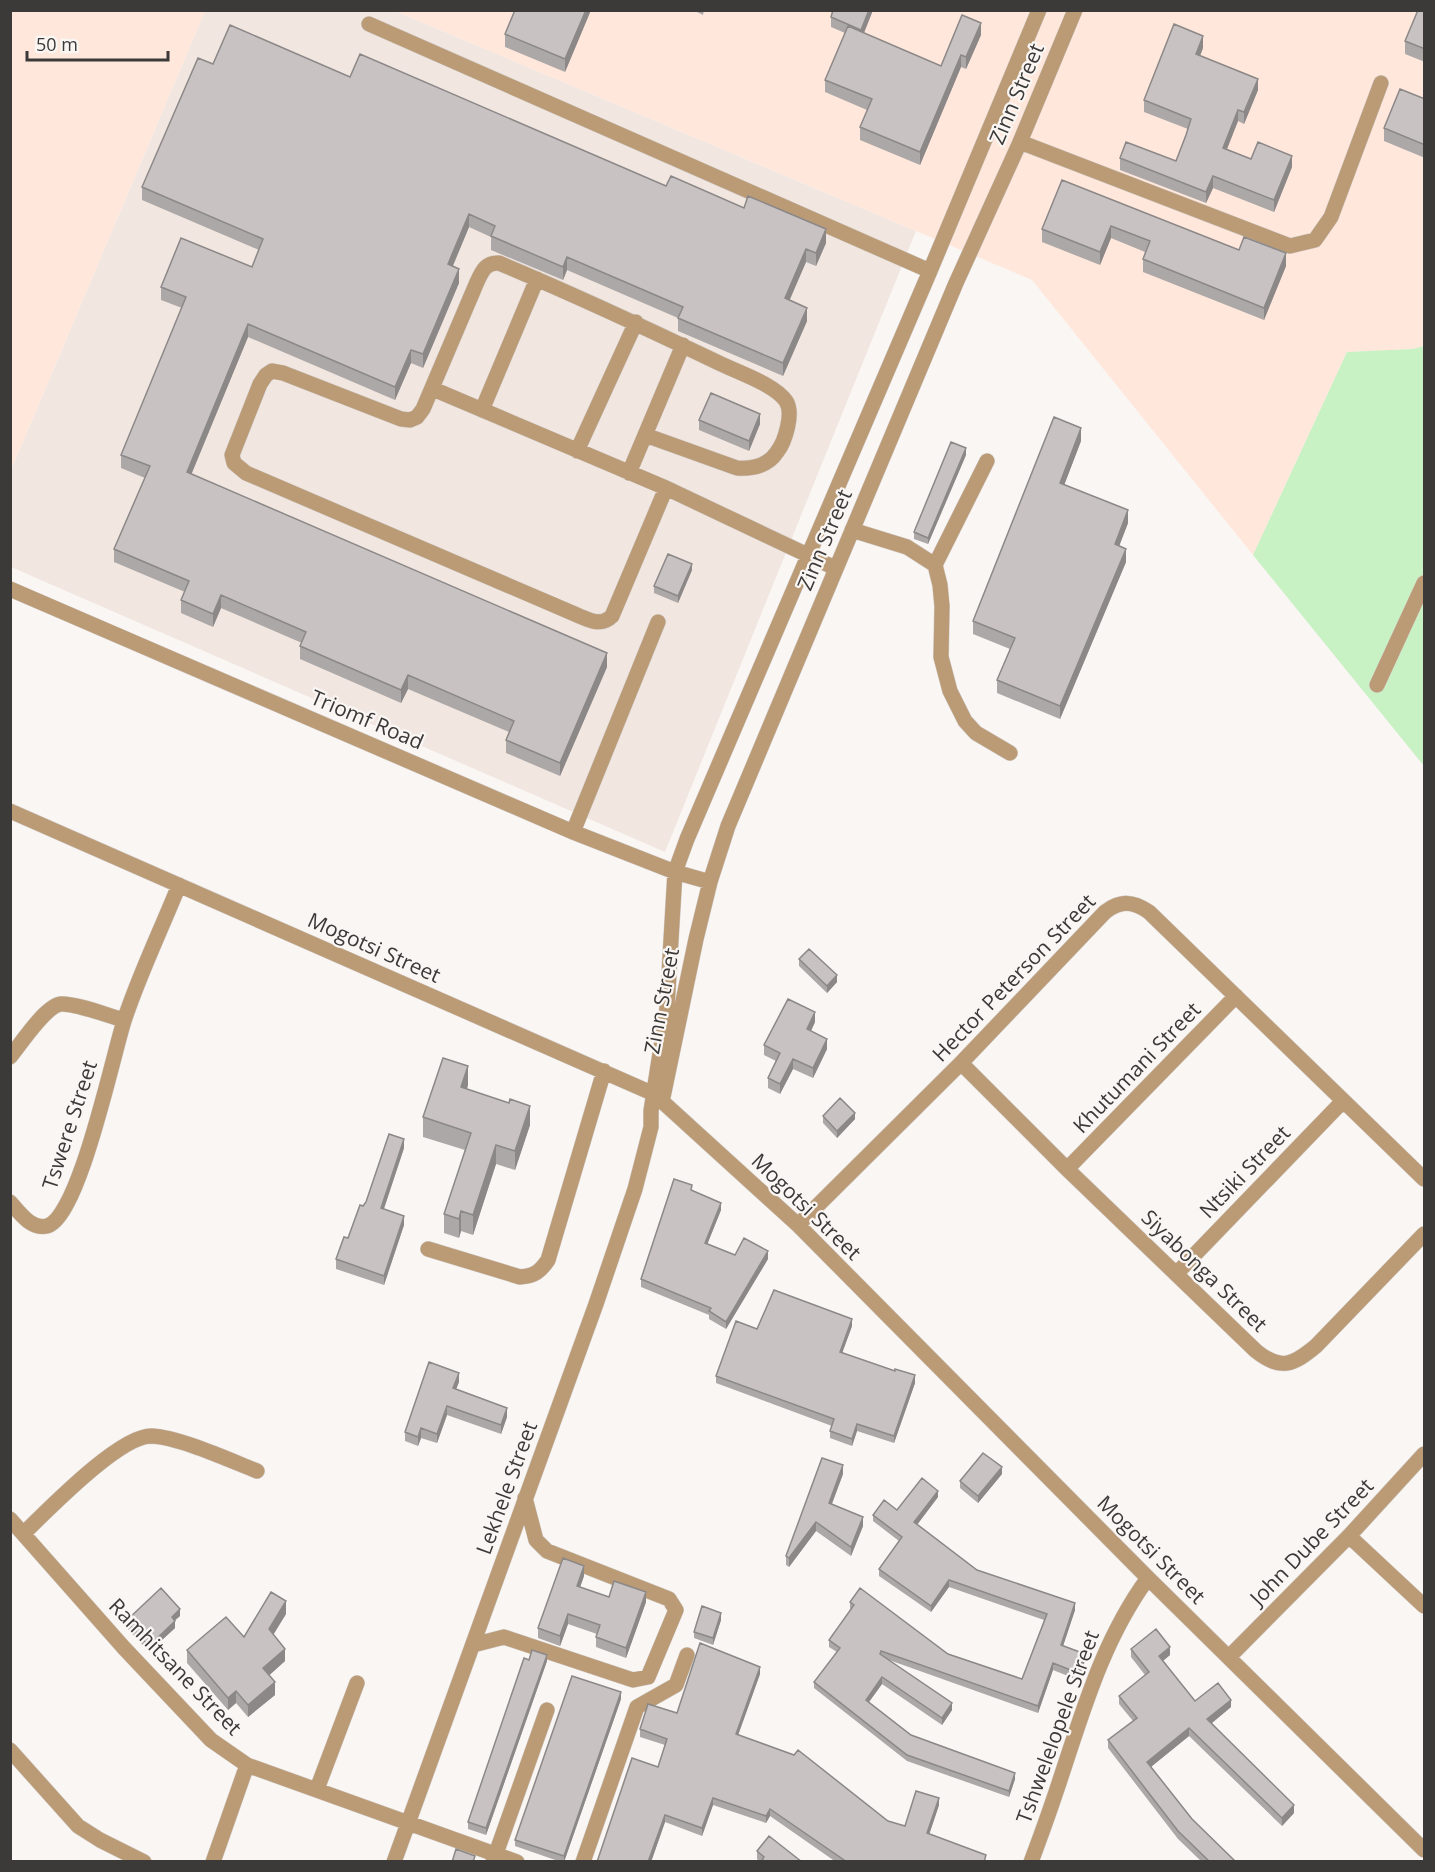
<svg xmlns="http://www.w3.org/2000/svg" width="1435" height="1872" font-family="'Open Sans',sans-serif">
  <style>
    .built { fill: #f1e6e0 }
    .industrial { fill: #ffe7dc }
    .green { fill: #c8f1c4 }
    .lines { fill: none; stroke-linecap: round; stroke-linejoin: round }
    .minor-casing { stroke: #d4d0ce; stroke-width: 16 }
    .minor { stroke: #bb9b76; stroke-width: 15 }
    .wall { fill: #aca8a7 }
    .shaded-wall { fill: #8c8888 }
    .building { fill: #c8c3c2; stroke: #8c8888; stroke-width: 1.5 }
    .labels { text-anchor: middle; stroke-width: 4.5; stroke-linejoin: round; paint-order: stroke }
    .street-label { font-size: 21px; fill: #3c3a39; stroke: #faf6f3 }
  </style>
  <rect width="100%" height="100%" fill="#faf6f3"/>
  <!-- built -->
  <path class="built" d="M205,11H395L916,231L665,852L11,567V470Z"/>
  <!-- industrial -->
  <path class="industrial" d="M11,10L205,11L11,470L10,11Z
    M395,11H1424V346L1412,349L1347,352L1253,555L1032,280Z"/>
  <!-- green -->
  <path class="green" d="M1424,346V766L1253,555L1347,352L1412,349Z"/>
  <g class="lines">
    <defs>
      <path id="minor" d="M369,24L930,271
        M1020,142L1290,246L1315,240L1331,217L1381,83
        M433,389L666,488L835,568
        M482,410L537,279
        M645,435L737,468C753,469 768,466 777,452C785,442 794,413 786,401C774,384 737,372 719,363C646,328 573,294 499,263C486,262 482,271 477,282L423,409L417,417L410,420L401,419L283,373L272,371L266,375L260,384L232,455L234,463L246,473L577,615C589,620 601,627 612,616L666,488
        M577,451L636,322
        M629,473L683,345
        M852,530L907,547L935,565L940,585L942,606L941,657L950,691L965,721L976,733L1010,753
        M935,565L987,461
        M10,589L573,832L675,872L710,882
        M1377,685L1424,583
        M10,811L654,1094L798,1225L1148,1578L1424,1850
        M573,832L658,622
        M10,1057C21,1044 45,1006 61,1004C75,1003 109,1016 124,1020
        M961,1063L1067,1169L1256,1351C1281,1371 1293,1365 1316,1346L1424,1234
        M663,1097L696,939L710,882L728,826L956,283L1020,142L1075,10
        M1067,1169L1236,996
        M10,1202C19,1212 31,1230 47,1226C79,1218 113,1055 124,1021C139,975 161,930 179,885
        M798,1225L961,1063L1105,912C1121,900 1133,901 1149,912L1424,1179
        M428,1249L520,1277C534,1276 540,1272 548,1260L604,1071
        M1177,1273L1343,1101
        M10,1519L124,1648L211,1740L247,1765L517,1862
        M24,1533C48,1510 119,1436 151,1436C179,1437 229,1460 257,1471
        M1349,1536L1424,1606
        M473,1645L504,1637L633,1680L648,1677L676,1610L669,1599L547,1551L536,1540L525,1498
        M1229,1657L1349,1536L1424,1454
        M10,1750L78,1826L100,1840L144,1862
        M317,1789L357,1683
        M213,1862L247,1765
        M394,1862L596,1304L635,1189L651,1127V1111L667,1008L675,872L687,839L930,271L1039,10
        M493,1862L547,1710
        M583,1862L637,1707L676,1685L687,1655
        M1031,1862C1040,1838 1048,1816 1056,1792C1081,1718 1101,1642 1148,1578"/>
    </defs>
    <!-- minor casing -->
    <use href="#minor" class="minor-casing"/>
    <!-- minor -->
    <use href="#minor" class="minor"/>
  </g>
  <!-- wall -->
  <path class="wall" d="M515,10H591L565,72L505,47V34Z
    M693,10H704L703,15Z
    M833,10H873L864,33L941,66L981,35L966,69L961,67L920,165L860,140V127L867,110L825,92V80L845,33L831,27V17Z
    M1425,10V62L1405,54V41Z
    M1203,48L1200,56L1258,90L1244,124L1238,121L1227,149L1251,159L1292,167L1274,212L1213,188L1206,203L1120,170V158L1176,161L1188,129L1144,112V100Z
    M213,64L350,77L666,186L826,243L816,266L806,262L789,300L807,321L783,376L678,331V318L567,270L563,280L491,250V237L469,227L453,266L459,283L423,368L411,363L395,400L248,337L191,474L607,667L560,776L506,753V740L509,732L408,689L401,703L300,659V646L302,643L221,608L213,627L181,613V600L185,592L114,562V549L145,478L121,468V455L182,308L161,300V287L252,267L259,250L142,200V187Z
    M1425,99V158L1384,141V128Z
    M1062,180L1239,250L1286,266L1264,320L1143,272V259L1145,252L1111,238L1100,265L1042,242V229Z
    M699,420L760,424L749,451L699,430Z
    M1081,441L1064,485L1128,523L1119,546L1126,562L1060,719L997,693V680L1010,649L973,634V621Z
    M966,455L928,544L914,539V532Z
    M692,570L678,603L654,593V586Z
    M799,959L837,982L827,993L799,966Z
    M815,1022L811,1031L827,1049L813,1078L793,1069L780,1094L768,1088V1078L776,1061L764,1055V1045Z
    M468,1085L467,1089L530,1125L515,1170L496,1164L473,1235L461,1231L459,1238L444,1233V1214L465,1150L423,1137V1117Z
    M823,1116L855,1119L837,1138L823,1123Z
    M404,1148L384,1209L404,1225L384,1285L336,1269V1259L348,1238L363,1206Z
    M692,1191L721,1210L707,1244L735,1255L768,1259L726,1329L709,1319V1315L641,1287V1279Z
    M852,1326L842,1353L915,1383L894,1443L857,1431L852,1446L830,1438V1431L832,1426L716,1383V1376L757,1329Z
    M459,1382L456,1389L507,1417L501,1434L447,1415L437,1443L421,1438L418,1446L405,1441V1432Z
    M843,1474L831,1505L863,1526L851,1556L816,1531L789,1567L786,1565V1556Z
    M1002,1474L978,1503L960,1488V1481Z
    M938,1497L917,1524L977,1570L1075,1610L1063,1646L1085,1661L1078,1680L1053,1670L1038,1713L889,1660L952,1710L942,1725L882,1684L869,1702L911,1735L1015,1779L1009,1797L907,1761L814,1688V1682L837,1652L829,1647V1640L851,1610L850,1608V1602L948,1654L1022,1679L1044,1620L949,1587L931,1612L879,1576V1569L899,1541L873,1521V1515L897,1510Z
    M584,1576L580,1587L609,1597L646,1602L626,1658L596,1647V1637L597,1634L568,1624L560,1646L538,1638V1628Z
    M286,1614L273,1634L285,1661L269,1675L275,1695L248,1717L236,1703L228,1710L187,1663V1650L244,1637Z
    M180,1616L175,1620V1628L149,1652L126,1627V1621Z
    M721,1620L713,1645L694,1638V1632Z
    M1131,1649L1170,1655L1163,1661L1195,1701L1231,1707L1212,1723L1294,1813L1282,1826L1189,1736L1151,1767L1192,1819L1236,1862H1202L1178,1839L1108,1748V1740L1133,1721L1119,1704V1696L1145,1675L1131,1657Z
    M529,1660L547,1661L486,1835L468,1829V1822Z
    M760,1674L738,1735L888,1821L905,1826L939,1805L929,1834L986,1862H836L770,1816L766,1823L713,1805L702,1836L665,1822L651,1862H597L658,1767L665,1745L640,1737V1729L677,1713Z
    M621,1699L564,1862H561L515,1846V1840Z
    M757,1851L802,1862H760L757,1859Z"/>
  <!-- shaded-wall -->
  <path class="shaded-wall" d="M586,10H591L565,72V59Z
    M869,10H873L861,40V30Z
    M981,23V35L966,69V57Z
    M1203,36V48L1196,66V54Z
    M961,55V67L920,165V152Z
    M1258,79V90L1244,124V112Z
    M1238,110V121L1223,159V148Z
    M1292,156V167L1274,212V200Z
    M1213,176V188L1206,203V192Z
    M469,214V227L448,277V264Z
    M1111,226V238L1100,265V252Z
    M826,229V243L816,266V253Z
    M806,249V262L785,311V298Z
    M1286,253V266L1264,320V308Z
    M567,257V270L563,280V267Z
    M459,269V283L423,368V354Z
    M807,308V321L783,376V363Z
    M248,324V337L187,485V472Z
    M411,350V363L395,400V387Z
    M760,414V424L749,451V441Z
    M1081,428V441L1060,496V483Z
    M966,448V455L928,544V538Z
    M1128,510V523L1115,557V544Z
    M1126,549V562L1060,719V706Z
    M692,564V570L678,603V596Z
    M221,595V608L213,627V614Z
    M607,653V667L560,776V763Z
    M408,675V689L401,703V690Z
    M837,975V982L827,993V986Z
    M815,1012V1022L807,1039V1029Z
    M827,1039V1049L813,1078V1068Z
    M793,1059V1069L780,1094V1084Z
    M468,1066V1085L461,1106V1087Z
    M530,1106V1125L515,1170V1151Z
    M855,1113V1119L837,1138V1131Z
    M404,1139V1148L381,1217V1208Z
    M496,1145V1164L473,1235V1215Z
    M721,1203V1210L705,1250V1243Z
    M461,1211V1231L459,1238V1219Z
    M404,1216V1225L384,1285V1276Z
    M768,1251V1259L726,1329V1322Z
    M852,1319V1326L840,1359V1352Z
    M459,1373V1382L453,1397V1388Z
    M915,1375V1383L894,1443V1436Z
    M447,1406V1415L437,1443V1434Z
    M507,1408V1417L501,1434V1425Z
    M857,1424V1431L852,1446V1439Z
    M421,1428V1438L418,1446V1437Z
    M843,1465V1474L829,1512V1503Z
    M1002,1467V1474L978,1503V1496Z
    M938,1491V1497L914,1529V1522Z
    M863,1517V1526L851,1556V1547Z
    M816,1522V1531L789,1567V1558Z
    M584,1566V1576L577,1596V1586Z
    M949,1580V1587L931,1612V1606Z
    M646,1592V1602L626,1658V1648Z
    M286,1601V1614L269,1642V1629Z
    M1075,1603V1610L1061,1652V1645Z
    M180,1609V1616L172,1623V1617Z
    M721,1613V1620L713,1645V1638Z
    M568,1614V1624L560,1646V1636Z
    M175,1621V1628L149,1652V1646Z
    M1170,1647V1655L1159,1664V1656Z
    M285,1649V1661L263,1681V1668Z
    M1085,1654V1661L1078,1680V1673Z
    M547,1655V1661L486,1835V1828Z
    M1053,1663V1670L1038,1713V1706Z
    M760,1667V1674L736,1741V1734Z
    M882,1677V1684L866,1706V1700Z
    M275,1682V1695L248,1717V1705Z
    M236,1691V1703L228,1710V1698Z
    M621,1692V1699L564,1862V1856Z
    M1231,1700V1707L1207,1727V1719Z
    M952,1703V1710L942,1725V1718Z
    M1189,1728V1736L1147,1770V1762Z
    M1015,1773V1779L1009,1797V1791Z
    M713,1798V1805L702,1836V1828Z
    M939,1798V1805L927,1841V1833Z
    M1294,1805V1813L1282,1826V1818Z
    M770,1809V1816L766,1823V1816Z
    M665,1815V1822L651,1862H648Z"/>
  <!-- building -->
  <path class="building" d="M515,10H586L565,59L505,34Z
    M833,10H869L861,30L831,17Z
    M1418,10H1425V49L1405,41Z
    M962,15L981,23L966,57L961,55L920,152L860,127L872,99L825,80L848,26L941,66Z
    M1174,24L1203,36L1196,54L1258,79L1244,112L1238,110L1223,148L1251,159L1258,142L1292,156L1274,200L1213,176L1206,192L1120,158L1126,142L1176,161L1186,135L1191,119L1144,100Z
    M230,25L350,77L360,54L666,186L671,176L744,208L748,196L826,229L816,253L806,249L785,298L807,308L783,363L678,318L683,307L567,257L563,267L491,236L495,226L469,214L448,264L459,269L423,354L411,350L395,387L248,324L187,472L607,653L560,763L506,740L514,721L408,675L401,690L300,646L306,632L221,595L213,614L181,600L189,581L114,549L150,466L121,455L186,297L161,287L181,238L252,267L263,239L142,187L198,58L213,64Z
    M1400,89L1425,99V145L1384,128Z
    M1062,180L1239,250L1244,237L1286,253L1264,308L1143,259L1150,241L1111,226L1100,252L1042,229Z
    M711,393L760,414L749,441L699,420Z
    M1054,417L1081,428L1060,483L1128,510L1115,544L1126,549L1060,706L997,680L1015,638L973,621Z
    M951,442L966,448L928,538L914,532Z
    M668,554L692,564L678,596L654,586Z
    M809,949L837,975L827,986L799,959Z
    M788,999L815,1012L807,1029L827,1039L813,1068L793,1059L780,1084L768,1078L780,1053L764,1045Z
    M443,1058L468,1066L461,1087L509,1103L510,1099L530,1106L515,1151L496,1145L473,1215L461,1211L459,1219L444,1214L471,1133L423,1117Z
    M840,1098L855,1113L837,1131L823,1116Z
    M389,1134L404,1139L381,1208L404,1216L384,1276L336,1259L344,1237L348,1238L360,1205L363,1206L366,1202Z
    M674,1179L692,1185L691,1190L721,1203L705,1243L735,1255L744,1238L768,1251L726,1322L709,1311L711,1308L641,1279Z
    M774,1290L852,1319L840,1352L895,1371V1369L915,1375L894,1436L857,1424L852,1439L830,1431L834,1419L716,1376L736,1321L757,1329Z
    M429,1362L459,1373L453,1388L507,1408L501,1425L447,1406L437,1434L421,1428L418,1437L405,1432Z
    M983,1453L1002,1467L978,1496L960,1481Z
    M822,1458L843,1465L829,1503L863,1517L851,1547L816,1522L789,1558L786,1556Z
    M922,1478L938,1491L914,1522L977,1570L1075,1603L1061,1645L1085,1654L1078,1673L1053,1663L1038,1706L881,1651L880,1654L952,1703L942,1718L882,1677L866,1700L911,1735L1015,1773L1009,1791L907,1755L814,1682L840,1648L829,1640L854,1605L850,1602L860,1588L948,1654L1022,1679L1047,1614L949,1580L931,1606L879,1569L902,1537L873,1515L884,1500L897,1510Z
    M563,1558L584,1566L577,1586L609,1597L614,1581L646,1592L626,1648L596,1637L600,1625L568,1614L560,1636L538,1628Z
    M161,1588L180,1609L172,1617L175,1621L149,1646L126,1621Z
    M271,1592L286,1601L269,1629L285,1649L263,1668L275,1682L248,1705L236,1691L228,1698L187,1650L226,1617L244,1637Z
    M702,1606L721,1613L713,1638L694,1632Z
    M1156,1629L1170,1647L1159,1656L1195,1701L1218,1683L1231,1700L1207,1719L1294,1805L1282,1818L1189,1728L1147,1762L1192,1819L1236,1862H1210L1178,1831L1108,1740L1137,1718L1119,1696L1149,1672L1131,1649Z
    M700,1643L760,1667L736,1734L794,1755L798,1750L888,1821L905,1826L916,1791L939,1798L927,1833L986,1855L984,1862H847L770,1809L766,1816L713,1798L702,1828L665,1815L648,1862H597L632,1758L658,1767L667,1739L640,1729L648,1704L677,1713Z
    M532,1650L547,1655L486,1828L468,1822L524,1658L529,1660Z
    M572,1676L621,1692L564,1856L515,1840Z
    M769,1836L802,1862H761L764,1857L757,1851Z
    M456,1849L475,1856L473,1862H452Z"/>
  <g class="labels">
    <!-- street labels -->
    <g class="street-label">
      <text transform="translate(1017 94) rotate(-67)" y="7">Zinn Street</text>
      <text transform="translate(825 540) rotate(-67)" y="7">Zinn Street</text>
      <text transform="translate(367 720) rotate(23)" y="7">Triomf Road</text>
      <text transform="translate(374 948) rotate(24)" y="7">Mogotsi Street</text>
      <text transform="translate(1014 978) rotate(-46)" y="7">Hector Peterson Street</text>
      <text transform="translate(662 1001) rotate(-79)" y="7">Zinn Street</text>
      <text transform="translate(1137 1068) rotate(-46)" y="7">Khutumani Street</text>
      <text transform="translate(70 1125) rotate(-72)" y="7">Tswere Street</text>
      <text transform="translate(1245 1172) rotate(-46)" y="7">Ntsiki Street</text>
      <text transform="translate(806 1207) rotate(44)" y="7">Mogotsi Street</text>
      <text transform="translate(1204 1271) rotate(44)" y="7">Siyabonga Street</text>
      <text transform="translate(507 1488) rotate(-70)" y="7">Lekhele Street</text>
      <text transform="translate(1312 1542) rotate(-46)" y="7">John Dube Street</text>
      <text transform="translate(1151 1550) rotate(45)" y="7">Mogotsi Street</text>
      <text transform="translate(175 1667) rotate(46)" y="7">Ramhitsane Street</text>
      <text transform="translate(1058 1727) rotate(-70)" y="7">Tshwelelopele Street</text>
    </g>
  </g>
  <!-- border -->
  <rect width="1435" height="1872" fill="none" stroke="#3c3a39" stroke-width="24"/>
  <!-- scale -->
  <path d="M27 51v9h141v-9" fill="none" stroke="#3c3a39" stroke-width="3"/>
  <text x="36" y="51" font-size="18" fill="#3c3a39" stroke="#faf6f3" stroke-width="4.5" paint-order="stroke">50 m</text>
</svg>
